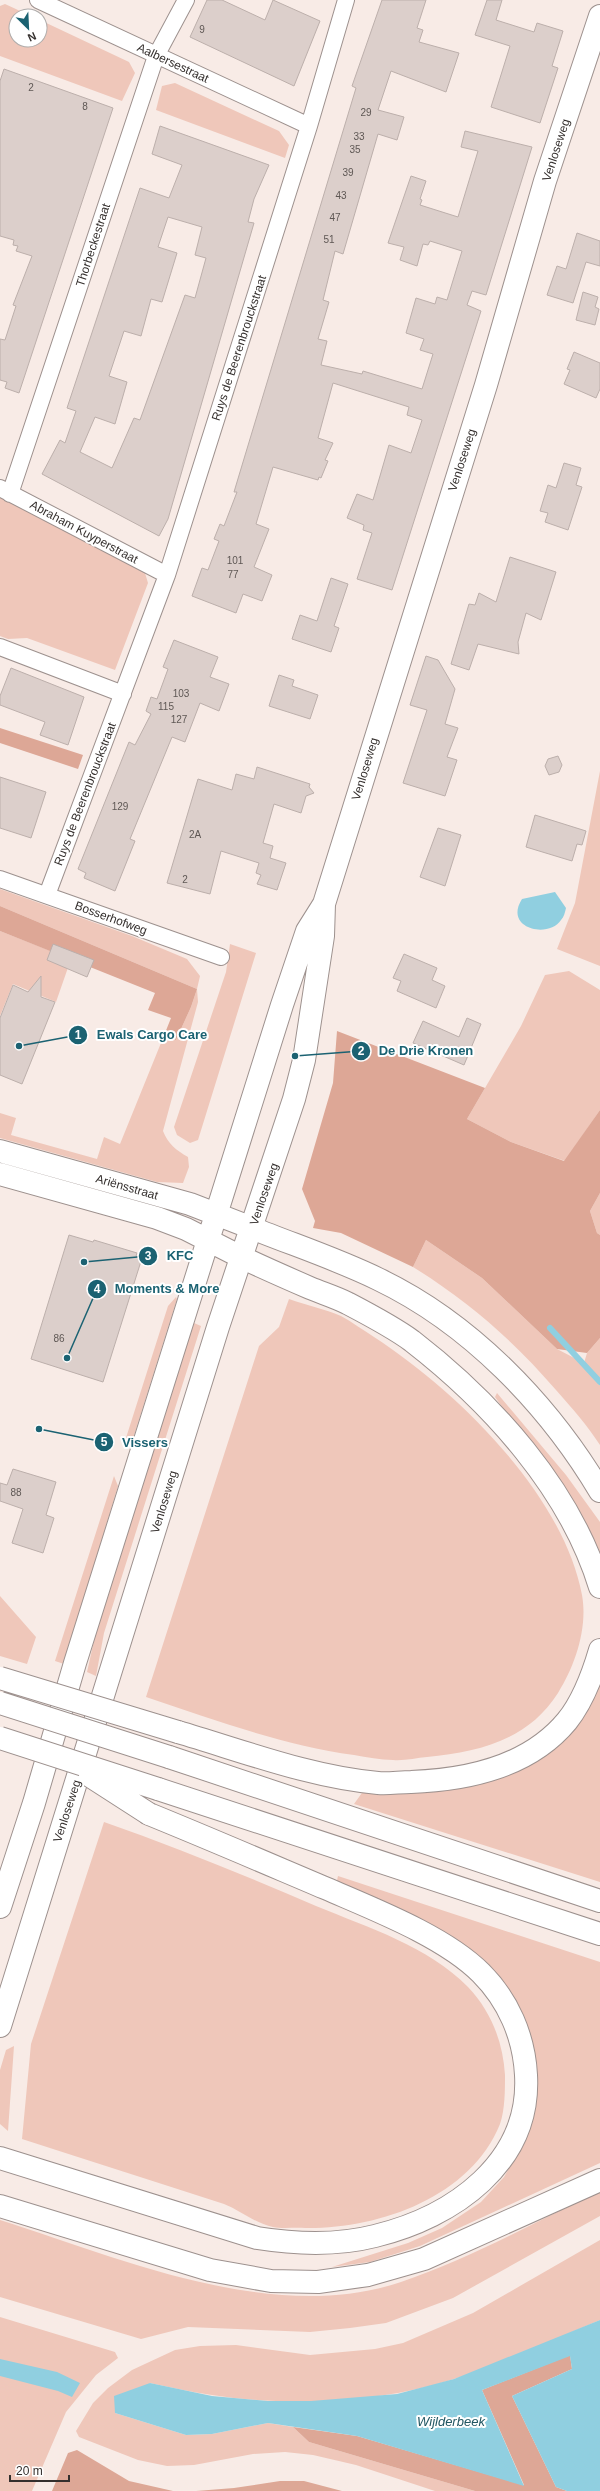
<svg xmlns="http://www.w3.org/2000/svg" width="600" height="2491" font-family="Arial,sans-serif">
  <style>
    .green { fill: #efc7ba }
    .forest { fill: #dda796 }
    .water { fill: #90cfe0 }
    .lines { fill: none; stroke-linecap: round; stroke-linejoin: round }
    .stream { stroke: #90cfe0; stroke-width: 6 }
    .building { fill: #dccfcb; stroke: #bcafab; fill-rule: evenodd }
    .minor-casing { stroke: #9d918e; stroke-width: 18 }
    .secondary-casing { stroke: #9d918e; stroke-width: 24 }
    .motorway-casing { stroke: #9d918e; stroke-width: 24 }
    .minor { stroke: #fff; stroke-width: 16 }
    .secondary { stroke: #fff; stroke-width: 22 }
    .motorway { stroke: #fff; stroke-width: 22 }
    .motorway-bridge-casing { stroke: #9d918e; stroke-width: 24; stroke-linecap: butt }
    .motorway-bridge { stroke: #fff; stroke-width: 22 }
    .labels { text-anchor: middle; stroke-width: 4; stroke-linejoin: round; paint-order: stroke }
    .number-label { font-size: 10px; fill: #5e5754 }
    .street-label { font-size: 12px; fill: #342f2d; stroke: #fff }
    .water-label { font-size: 13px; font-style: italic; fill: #225763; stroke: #fff }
    .leader { fill: none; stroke: #1b6272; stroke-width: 1.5 }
    .callout-dot { fill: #1b6272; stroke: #fff; stroke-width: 1.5 }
    .mark-label { font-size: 12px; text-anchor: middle; font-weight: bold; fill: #fff }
    .callout-label { font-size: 13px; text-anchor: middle; font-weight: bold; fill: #1b6272; stroke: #fff; stroke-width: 4; stroke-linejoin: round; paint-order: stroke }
  </style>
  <rect width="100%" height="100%" fill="#f8ebe6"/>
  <!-- green -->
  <path class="green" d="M5,4L31,16H16V40H40V20L129,62L135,73L122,101L0,56V6Z
    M175,83L279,131L289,145L285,158L156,110L162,86Z
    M0,495L145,573L148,583L115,670L27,638L8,639L0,636Z
    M600,771V966L557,949L575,903Z
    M0,889L132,936L187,959L200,976L197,989L198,1002L163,1131C168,1144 176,1150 188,1157L189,1167L183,1183L157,1182L0,1138V1113L16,1118L11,1135L97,1159L104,1137L120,1144L163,1038L176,1040L191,1007L197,989L0,906Z
    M0,931L71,959L56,1002L13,984L0,1016Z
    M230,944L256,953L198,1140L190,1143L177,1135L174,1127L226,972Z
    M569,971L600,990V1110L565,1161L511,1142L467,1119L521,1026L545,975Z
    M600,1193V1235L597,1233L590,1211Z
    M426,1240L482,1278L557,1349L584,1363L587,1353L600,1338V1445C587,1425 572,1408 556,1390C514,1341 468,1301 413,1267Z
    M176,1297L177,1299L131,1445L129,1447L125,1445V1441L168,1306Z
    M289,1299C306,1305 325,1309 341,1316C352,1322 363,1330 374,1337C457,1391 563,1494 582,1595C588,1628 575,1666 558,1693C528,1740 480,1752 427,1757C416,1758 404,1761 393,1760C380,1760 367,1757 354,1755C283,1745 214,1720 146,1697L259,1346L279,1327Z
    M194,1323L201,1326L104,1633L96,1676L87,1672L96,1632L176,1373Z
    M497,1393L566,1475L600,1522V1552L586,1525L495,1397Z
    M114,1476L118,1486L64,1664L55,1661Z
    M0,1596L36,1637L27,1664L0,1656Z
    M600,1680V1882L354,1804L364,1790L517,1770Z
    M104,1822C176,1847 246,1876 316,1906C369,1928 428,1946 468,1987C491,2011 503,2042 505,2075C505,2090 505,2110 500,2124C470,2198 378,2229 305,2228C295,2227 283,2229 273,2227C256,2224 240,2210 224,2204C157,2182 89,2161 22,2139L31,2044Z
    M338,1876L600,1962V2163L420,2246L370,2262L332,2267L408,2243L442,2228L481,2202L504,2177L520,2149L531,2123L537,2087L534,2056L490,1968L459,1941L427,1922L336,1885Z
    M14,2046L8,2131L0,2124V2070L6,2050Z
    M600,2191V2216L453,2298L386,2323L350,2328L310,2332L188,2327L141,2339L0,2297V2220C123,2259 273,2325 401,2282C470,2259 535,2222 600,2191Z
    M600,2240V2320C552,2340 504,2363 454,2379C380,2403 289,2407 212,2395C191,2392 170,2387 150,2383L115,2413L186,2435L212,2434L268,2423L293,2427L309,2442L475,2491H435L356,2465L313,2455L285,2452L253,2454L194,2465L167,2466L138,2460L79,2437L76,2431L93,2403L108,2388L132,2370L175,2350L200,2346L236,2345L310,2355L375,2349L403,2343L473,2313Z
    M0,2317L115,2352L118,2358L96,2375L66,2412L32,2491H0Z"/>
  <!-- forest -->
  <path class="forest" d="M0,728L83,755L78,769L0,743Z
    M0,906L197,989L191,1007L176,1040L163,1038L171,1018L148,1010L155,993L0,931Z
    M337,1031L485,1088L467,1119L511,1142L564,1161L600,1110V1193L590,1211L597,1233L600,1235V1338L587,1353L557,1349L482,1278L426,1240L413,1267L341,1233L313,1228L315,1221L302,1189L333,1083Z
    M570,2355L572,2369L512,2396L556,2487L567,2491H475L309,2442L293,2427L357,2436L524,2485L482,2390Z
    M77,2450L129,2481L173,2491H52L68,2453Z
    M280,2481H304L342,2491H196L234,2488Z"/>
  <!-- water -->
  <path class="water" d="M555,892L566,908C565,912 564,917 561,920C549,939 503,929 522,899Z
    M600,2320V2491H567L556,2487L512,2396L572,2369L570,2356L482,2390L524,2486L357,2436L268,2423L212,2434L186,2435L115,2413L114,2396L150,2383L212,2396L268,2401H311L397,2394L454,2379Z
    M0,2359L57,2372L80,2383L72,2397L58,2391L0,2376Z"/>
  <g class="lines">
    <!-- stream -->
    <path class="stream" d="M550,1328L600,1382"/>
  </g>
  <!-- building -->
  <path class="building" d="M207,0H222L265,20L273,0L320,21L294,86L190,37Z
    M382,0H426L417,28L423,30L419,42L459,53L446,92L391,71L378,110L404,117L397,140L378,134L343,254L335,251L323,300L329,302L318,339L327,341L321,365L362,374L363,371L422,389L433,354L420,350L424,339L406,333L416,298L435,304L437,297L447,300L462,251L430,241L428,245L423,244L417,266L400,260L404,247L388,243L411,176L426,181L420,199L422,200L420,205L458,217L478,151L461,147L465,131L532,147L486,295L472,291L467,305L481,311L392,590L357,579L372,533L363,530L364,525L347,518L357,494L373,500L389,445L411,453L422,420L407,415L409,407L333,383L318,438L333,443L325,460L328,461L321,478L319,477L318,480L273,467L256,524L269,529L254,567L272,575L262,601L243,594L236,613L192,596L202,568L208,570L219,541L214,539L220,524L224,526L237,492H234L240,472L356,88L352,86Z
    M487,0H502L496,20L534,32L537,23L563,31L552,66L558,68L540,123L491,107L510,46L475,35Z
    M4,69L113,108L19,393L5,388L7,382L0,380V339L5,340L16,306L13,305L32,256L16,251L18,246L13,245L14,240L0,236V81Z
    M160,126L269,165L254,199L248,222L254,223L168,519L159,536L42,474L60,440L65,443L76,411L67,408L140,188L169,198L182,165L152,154ZM168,217L202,227L195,255L206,258L195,298L185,295L140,420L134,418L112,468L80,452L95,417L115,424L127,382L109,376L124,331L141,336L151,299L162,302L177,253L158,247Z
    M577,233L600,241V266L586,262L573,303L547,295L557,266L566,269Z
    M583,292L598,297L595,307L599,309L595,325L576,320Z
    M574,352L600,363V389L596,398L564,384L570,370L567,369Z
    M564,463L581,468L576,485L582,487L568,530L545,522L548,513L540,511L548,485L556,488Z
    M510,557L556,572L541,620L526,613L518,642L519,654L478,644L469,670L451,664L469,604L475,605L479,593L496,602Z
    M331,578L348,584L334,626L339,628L331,652L292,639L300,615L317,621Z
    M174,640L218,657L210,677L229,684L219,711L200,703L185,742L172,737L130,839L135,841L115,891L84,878L86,873L78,869L129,742L135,745L151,714L146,711L151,697L157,699L168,669L163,667Z
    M426,656L438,660L455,689L445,724L458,728L447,757L457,760L445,796L403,783L427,710L410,705Z
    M11,668L84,697L68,745L40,735L45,722L0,705V696Z
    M279,675L294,680L292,686L318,695L310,719L269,706Z
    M558,756L562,765L559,772L549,775L545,766L548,759Z
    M257,767L310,784L309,787L314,793L306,796L301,813L274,804L263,843L273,846L270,858L286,863L277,890L257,884L261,875L256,873L259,863L221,851L210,894L167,883L198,779L232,790L236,774L254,779Z
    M0,777L46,792L31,838L0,828Z
    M535,815L586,831L582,845L577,844L572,861L526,847Z
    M438,828L461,835L445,886L420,877Z
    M53,944L94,960L87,977L47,960Z
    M404,954L437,968L432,980L445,986L436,1008L397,991L401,981L393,978Z
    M41,976V997L55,1002L22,1084L0,1075V1018L13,985L28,992Z
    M467,1018L481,1024L464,1065L413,1043L423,1021L459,1037Z
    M69,1235L93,1242L94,1240L137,1253L136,1256L142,1258L103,1382L31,1359Z
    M13,1469L56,1482L46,1515L54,1518L43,1553L12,1543L23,1509L0,1501V1483L7,1485Z"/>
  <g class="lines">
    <defs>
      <path id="minor" d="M38,0L309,126
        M0,488L167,575
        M10,494L156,56L186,0
        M0,647L123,694
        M0,879L221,957
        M47,895L167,575L309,126L346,0"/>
      <path id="secondary" d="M0,1151L190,1204L252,1228
        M0,1174L157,1218L186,1229L241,1257
        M0,1907L34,1803L75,1663L282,1005L307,931L324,904L486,385L545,181L600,16
        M0,2026L218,1327L294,1099L304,1060L323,936L324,904"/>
      <path id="motorway" d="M252,1228C294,1245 337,1259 378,1279C470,1323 548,1404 600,1491
        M241,1257C264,1268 287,1278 310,1288C322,1293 335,1297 347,1303C368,1314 393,1327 412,1341C492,1403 570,1489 600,1587
        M178,1732C243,1751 310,1777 378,1783C388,1784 400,1782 411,1782C467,1780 529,1767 567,1721C583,1701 593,1674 600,1650
        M169,1757L600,1901
        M158,1789L600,1934
        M0,2158L257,2238C295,2244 336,2246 375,2236C453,2217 531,2163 526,2075C524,2036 508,2000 481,1973C444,1936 373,1909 325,1888C266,1863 208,1838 149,1814
        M0,2206L210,2270L271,2281L318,2282L368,2275L424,2259L600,2180"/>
    </defs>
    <!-- minor casing -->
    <use href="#minor" class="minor-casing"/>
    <!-- secondary casing -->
    <use href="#secondary" class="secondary-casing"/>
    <!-- motorway casing -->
    <use href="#motorway" class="motorway-casing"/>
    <!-- minor -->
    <use href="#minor" class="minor"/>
    <!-- secondary -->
    <use href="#secondary" class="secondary"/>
    <!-- motorway -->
    <use href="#motorway" class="motorway"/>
    <defs>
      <path id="motorway-bridge" d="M0,1678L178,1732
        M0,1703L169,1757
        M0,1738L158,1789
        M90,1776L149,1814"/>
    </defs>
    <!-- motorway-bridge casing -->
    <use href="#motorway-bridge" class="motorway-bridge-casing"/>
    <!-- motorway-bridge -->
    <use href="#motorway-bridge" class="motorway-bridge"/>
  </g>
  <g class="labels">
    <!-- number labels -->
    <g class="number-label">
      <text x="202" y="33">9</text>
      <text x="31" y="91">2</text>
      <text x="85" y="110">8</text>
      <text x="366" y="116">29</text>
      <text x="359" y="140">33</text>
      <text x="355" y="153">35</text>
      <text x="348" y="176">39</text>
      <text x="341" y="199">43</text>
      <text x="335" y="221">47</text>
      <text x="329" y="243">51</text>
      <text x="235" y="564">101</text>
      <text x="233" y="578">77</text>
      <text x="181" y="697">103</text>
      <text x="166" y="710">115</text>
      <text x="179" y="723">127</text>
      <text x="120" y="810">129</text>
      <text x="195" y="838">2A</text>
      <text x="185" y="883">2</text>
      <text x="59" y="1342">86</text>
      <text x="16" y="1496">88</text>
    </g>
    <!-- street labels -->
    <g class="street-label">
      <text transform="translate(173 63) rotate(25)" y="4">Aalbersestraat</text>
      <text transform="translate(556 150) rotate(-72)" y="4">Venloseweg</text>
      <text transform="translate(93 245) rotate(-72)" y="4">Thorbeckestraat</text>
      <text transform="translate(239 348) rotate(-72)" y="4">Ruys de Beerenbrouckstraat</text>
      <text transform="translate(462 460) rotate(-72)" y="4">Venloseweg</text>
      <text transform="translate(84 532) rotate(28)" y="4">Abraham Kuyperstraat</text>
      <text transform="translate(365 769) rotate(-73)" y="4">Venloseweg</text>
      <text transform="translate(85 794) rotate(-69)" y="4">Ruys de Beerenbrouckstraat</text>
      <text transform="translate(111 918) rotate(20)" y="4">Bosserhofweg</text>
      <text transform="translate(127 1187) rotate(16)" y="4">Ariënsstraat</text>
      <text transform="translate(264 1194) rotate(-71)" y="4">Venloseweg</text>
      <text transform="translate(164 1502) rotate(-73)" y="4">Venloseweg</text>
      <text transform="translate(67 1811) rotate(-72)" y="4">Venloseweg</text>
    </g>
    <!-- water labels -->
    <g class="water-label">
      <text x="451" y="2426">Wijlderbeek</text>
    </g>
  </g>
  <!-- callouts -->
  <path class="leader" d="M19 1046L78 1035M295 1056L361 1051M84 1262L148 1256M67 1358L97 1289M39 1429L104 1442"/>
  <g class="callout-dot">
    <circle cx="19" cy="1046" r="4"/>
    <circle cx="295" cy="1056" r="4"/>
    <circle cx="84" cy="1262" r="4"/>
    <circle cx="67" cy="1358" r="4"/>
    <circle cx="39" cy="1429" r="4"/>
    <circle cx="78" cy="1035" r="10"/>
    <circle cx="361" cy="1051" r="10"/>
    <circle cx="148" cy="1256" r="10"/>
    <circle cx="97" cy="1289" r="10"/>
    <circle cx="104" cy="1442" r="10"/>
  </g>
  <g class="mark-label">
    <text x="78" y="1039">1</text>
    <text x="361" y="1055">2</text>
    <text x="148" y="1260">3</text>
    <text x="97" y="1293">4</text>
    <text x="104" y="1446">5</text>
  </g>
  <g class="callout-label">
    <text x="152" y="1039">Ewals Cargo Care</text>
    <text x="426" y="1055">De Drie Kronen</text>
    <text x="180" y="1260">KFC</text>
    <text x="167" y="1293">Moments &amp; More</text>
    <text x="145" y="1447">Vissers</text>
  </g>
  <!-- north arrow -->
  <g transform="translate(28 28) rotate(156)"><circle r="19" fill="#ffffff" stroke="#aeacab"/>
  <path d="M0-3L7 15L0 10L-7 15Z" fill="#1b6272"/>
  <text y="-6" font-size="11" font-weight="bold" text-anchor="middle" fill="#342f2d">N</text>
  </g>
  <!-- scale -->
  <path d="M10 2475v6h59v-6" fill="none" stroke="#342f2d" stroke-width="2"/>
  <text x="16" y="2475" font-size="12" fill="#342f2d" stroke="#ffffff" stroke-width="3" paint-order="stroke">20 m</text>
</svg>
